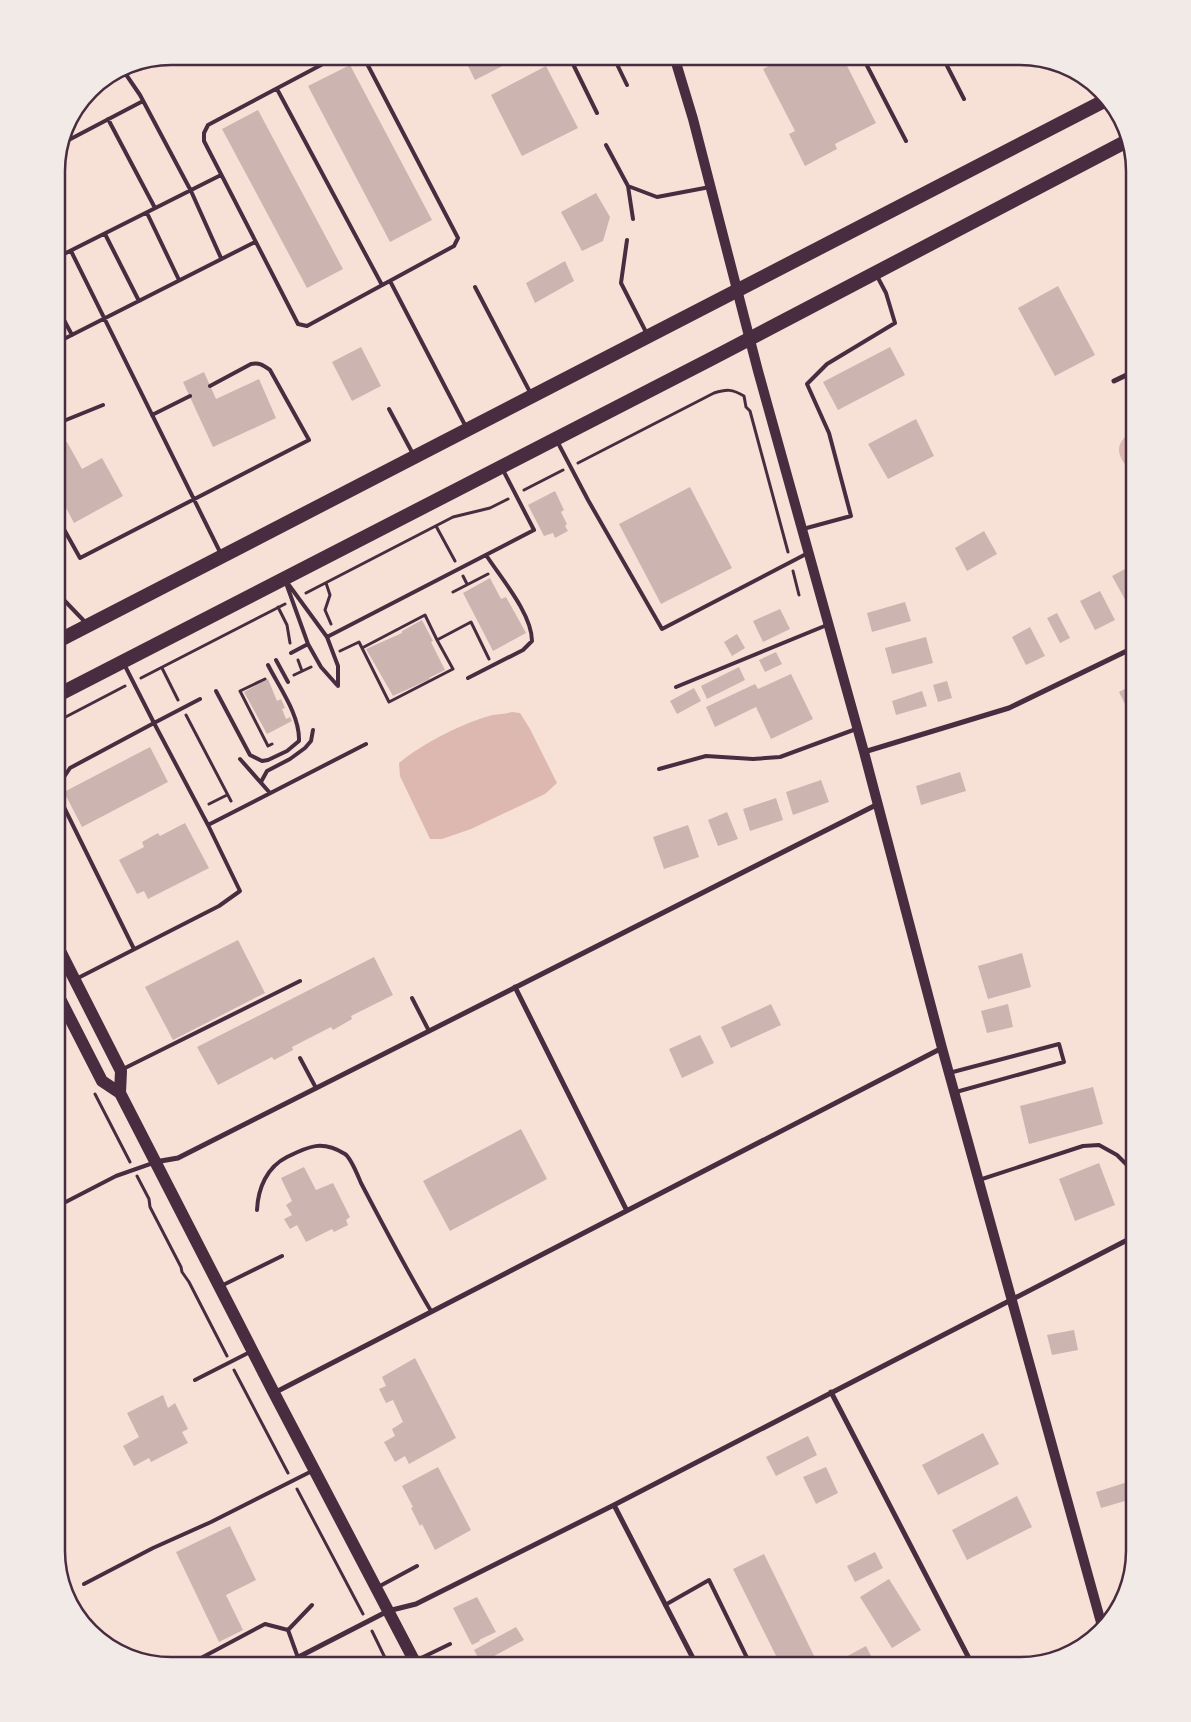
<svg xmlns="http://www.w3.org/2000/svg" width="1191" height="1722" font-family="'Alegreya Sans',sans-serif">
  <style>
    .water { fill: #dcb8b0 }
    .building { fill: #ccb4b1 }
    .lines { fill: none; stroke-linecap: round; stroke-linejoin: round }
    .path { stroke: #4a2c40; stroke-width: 3 }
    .service { stroke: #4a2c40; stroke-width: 4 }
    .minor { stroke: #4a2c40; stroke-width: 5 }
    .secondary { stroke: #4a2c40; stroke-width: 10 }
    .primary { stroke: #4a2c40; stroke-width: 12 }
    .trunk { stroke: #4a2c40; stroke-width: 14 }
    .rim { fill: none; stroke: #4a2c40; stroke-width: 2.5 }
  </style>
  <rect width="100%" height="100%" fill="#f7e1d7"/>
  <!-- water -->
  <path class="water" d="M1135,430V470L1131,471C1121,461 1113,449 1125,437C1128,434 1130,432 1135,430Z
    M512,712L520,713L530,729L557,783L545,794L471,829L442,839H430L400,776L399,763C422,744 464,722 493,715C499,714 505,714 512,712Z"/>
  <!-- building -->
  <path class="building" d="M463,56H522L475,80Z
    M787,56H842L876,123L835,144L837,149L805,166L789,134L795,131L763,69Z
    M350,65L432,220L390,242L308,86Z
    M546,66L578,128L522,156L491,95Z
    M258,110L343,269L307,288L222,129Z
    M596,193L610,217L603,241L582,251L561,212Z
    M565,261L574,281L535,303L526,283Z
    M1058,286L1095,355L1055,376L1018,308Z
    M361,347L381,386L352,401L332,362Z
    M890,347L905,375L838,410L823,382Z
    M204,372L216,399L259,379L276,418L213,447L183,382Z
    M916,419L934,456L888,479L868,444Z
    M67,442L82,469L102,458L123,496L74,523L56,489V480L63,476L56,465V448Z
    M690,487L732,568L661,604L619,524Z
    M555,491L564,510L561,512L567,524L565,526L568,531L555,538L553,533L544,536L528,505Z
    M984,531L997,554L967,571L955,548Z
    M1127,568L1135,583V610L1132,612L1112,576Z
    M490,578L501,599L506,597L526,633L493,651L463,593Z
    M1100,591L1115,620L1095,630L1080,601Z
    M905,602L911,621L872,632L867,613Z
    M780,609L790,629L763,642L753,621Z
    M1057,613L1070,638L1060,643L1047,618Z
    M422,620L433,641L431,642L445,670L429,678L430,679L393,696L366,649L402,633V631Z
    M1030,627L1045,656L1026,665L1012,637Z
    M737,634L745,648L732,656L724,642Z
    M926,637L933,663L892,674L885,648Z
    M776,652L782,664L765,672L759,660Z
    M739,667L745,680L707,699L701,686Z
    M791,674L813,719L771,739L756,707L715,727L706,707L755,684L758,689Z
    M268,679L277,701L281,699L285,708L282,709L286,719L290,717L292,721L267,734L244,692Z
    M947,681L952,698L938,702L933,685Z
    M1135,684V724L1119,692Z
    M694,688L701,701L677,714L670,701Z
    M922,691L927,706L896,715L892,701Z
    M150,747L168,782L82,827L64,792Z
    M960,772L966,791L921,805L916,786Z
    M821,780L829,802L793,815L786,792Z
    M776,798L783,820L750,831L743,809Z
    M727,812L738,839L718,846L708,820Z
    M185,823L209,868L148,899L144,891L137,894L119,860L144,847L142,842L158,833L160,836Z
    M688,825L699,857L664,869L653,837Z
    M238,940L265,993L173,1040L145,987Z
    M1022,953L1031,987L988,999L978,966Z
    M374,957L393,995L351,1016L352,1019L333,1030L331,1027L292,1047L293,1050L274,1060L272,1057L218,1085L197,1047Z
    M771,1004L781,1025L731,1048L721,1027Z
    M1008,1004L1013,1027L987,1033L981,1011Z
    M700,1035L714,1063L682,1078L669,1049Z
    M1093,1087L1103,1124L1029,1144L1020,1106Z
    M521,1129L547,1179L450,1231L423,1181Z
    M1099,1163L1115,1205L1075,1221L1059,1179Z
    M304,1167L316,1190L333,1183L350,1217L346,1220L348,1225L334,1232L332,1229L306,1242L297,1225L290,1229L284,1219L292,1215L286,1205L292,1201L281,1178Z
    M1135,1274V1291L1128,1278Z
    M1074,1330L1078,1350L1052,1355L1047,1335Z
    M415,1358L456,1438L409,1464L405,1456L395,1462L384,1442L395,1436L392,1429L403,1422L393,1400L386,1403L379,1389L386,1386L382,1377Z
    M163,1395L168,1408L175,1403L188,1429L182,1432L188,1443L151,1462L149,1458L134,1466L123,1446L139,1437L127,1413Z
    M983,1433L999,1464L938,1495L922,1465Z
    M808,1436L817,1455L776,1476L766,1457Z
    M438,1467L471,1530L435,1550L422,1524L420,1526L411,1508L413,1507L402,1486Z
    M826,1467L838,1493L816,1504L803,1477Z
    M1134,1480L1135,1498L1101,1508L1096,1492Z
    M1017,1496L1032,1527L967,1560L952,1530Z
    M230,1526L256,1580L226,1595L243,1630L219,1642L176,1552Z
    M875,1552L883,1568L855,1582L847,1566Z
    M764,1554L819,1666H781L733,1569Z
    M889,1579L921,1630L892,1648L860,1597Z
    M477,1597L496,1632L479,1640L480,1641L472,1645L453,1608Z
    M516,1627L524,1640L481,1663L474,1650Z
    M866,1646L876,1666H844L840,1660Z"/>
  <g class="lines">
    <!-- path -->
    <path class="path" d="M578,463L714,393C727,389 732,389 744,396L746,407L750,411L788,552
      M524,490L563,470
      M436,526L455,561
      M793,571L799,595
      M463,576L467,584
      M326,583L330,595L325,610L331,624
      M453,592L488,574
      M306,593L453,517L490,508L508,499
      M278,607L287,625L290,643
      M362,648L389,702L453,669L437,640
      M340,651L359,642L362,648L425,615L437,640L471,622L489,659
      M298,660L302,671
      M162,668L178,700
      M294,675L311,667
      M141,678L285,604
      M265,679L240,691L268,746L272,744
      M186,715L231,801
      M56,722L125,686
      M209,804L227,795
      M56,884L57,886
      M95,1094L130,1162
      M137,1176L149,1199L150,1207L181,1267L182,1272L189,1282L227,1356
      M234,1370L288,1473
      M297,1489L363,1614
      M372,1631L389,1666"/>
    <!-- service -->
    <path class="service" d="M338,56L208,125L204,133V141L298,324L307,326L454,246L458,238L363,56
      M569,56L597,113
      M613,56L627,85
      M862,56L906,141
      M942,56L964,99
      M546,60L553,56
      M728,63L740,56
      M119,71L125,73L140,95L191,191L221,258
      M277,89L382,285
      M108,119L155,208
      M61,144L143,101
      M606,145L628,186L633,219
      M628,186L657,197L710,187
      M147,213L179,280
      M105,234L139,301
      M627,240L621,283L647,334
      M71,251L221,554
      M56,258L221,175
      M390,281L466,427
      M475,287L531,394
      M56,305L72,335
      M56,343L255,242
      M389,409L413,454
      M152,415L190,396
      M56,424L103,405
      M557,441L588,500L662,629L808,553
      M56,515L80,558L309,440L270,370C263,365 259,362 251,364L210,386
      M803,529L851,516L829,433L807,384L827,364L895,323L886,293L877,276
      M286,581L327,637L338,666V686
      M286,583L308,644L321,667L337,685
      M56,602L63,599L87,624
      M327,637L534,530L503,470
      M291,653L308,644
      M276,660L288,682
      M124,664L154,723L200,699
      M468,678L523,650L532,641C532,614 501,578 486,555
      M676,687L827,625
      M216,691L250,755L262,761L268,760L287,751L299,741C300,715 279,687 268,665
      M240,759L270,793
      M659,769L706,756L753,759L780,757L856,729
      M261,782L267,771L290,759L305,748L311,741L313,730
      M56,789L70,768L154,723L208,825
      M56,791L134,949
      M78,978L219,906L240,891L208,825L366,744
      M412,998L429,1031
      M56,1017L65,1012
      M300,1058L316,1088
      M123,1069L300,981
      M949,1073L1059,1044L1064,1062L956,1092
      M979,1180L1083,1146L1099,1145L1117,1155L1135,1173
      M56,1207L116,1176L153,1163
      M257,1210C258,1188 267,1167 287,1157C309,1146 322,1140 345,1154C351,1158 358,1176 361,1183C384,1227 406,1269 431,1311
      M221,1286L282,1256
      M195,1380L250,1352
      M84,1584L153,1548L211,1522L312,1471
      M378,1587L417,1566
      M665,1605L709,1580L751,1666
      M417,1660L450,1644
      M186,1666L265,1624L288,1630
      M301,1666L288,1630L312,1605"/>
    <!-- minor -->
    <path class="minor" d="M1114,381L1135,371
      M864,752L1009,708L1135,647
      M515,987L626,1209
      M155,1162L178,1158L878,804
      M831,1392L973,1666
      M274,1393L942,1048
      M614,1505L697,1666
      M281,1666L388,1611L416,1604L614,1505L1135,1236"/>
    <!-- secondary -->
    <path class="secondary" d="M674,56L693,119L758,371L864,752L942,1048L1102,1626"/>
    <!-- primary -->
    <path class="primary" d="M56,943L121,1071L120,1093
      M56,991L102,1081L120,1093L274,1393L417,1666"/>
    <!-- trunk -->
    <path class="trunk" d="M56,642L1106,100
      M56,696L711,359L1127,141"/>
  </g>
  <!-- crop -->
  <path d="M0 0H1191V1722H0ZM171 65H1020A106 106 0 0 1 1126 171V1551A106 106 0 0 1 1020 1657H171A106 106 0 0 1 65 1551V171A106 106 0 0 1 171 65Z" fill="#f1eae7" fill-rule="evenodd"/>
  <path class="rim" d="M171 65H1020A106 106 0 0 1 1126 171V1551A106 106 0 0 1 1020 1657H171A106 106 0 0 1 65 1551V171A106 106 0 0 1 171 65Z"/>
</svg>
